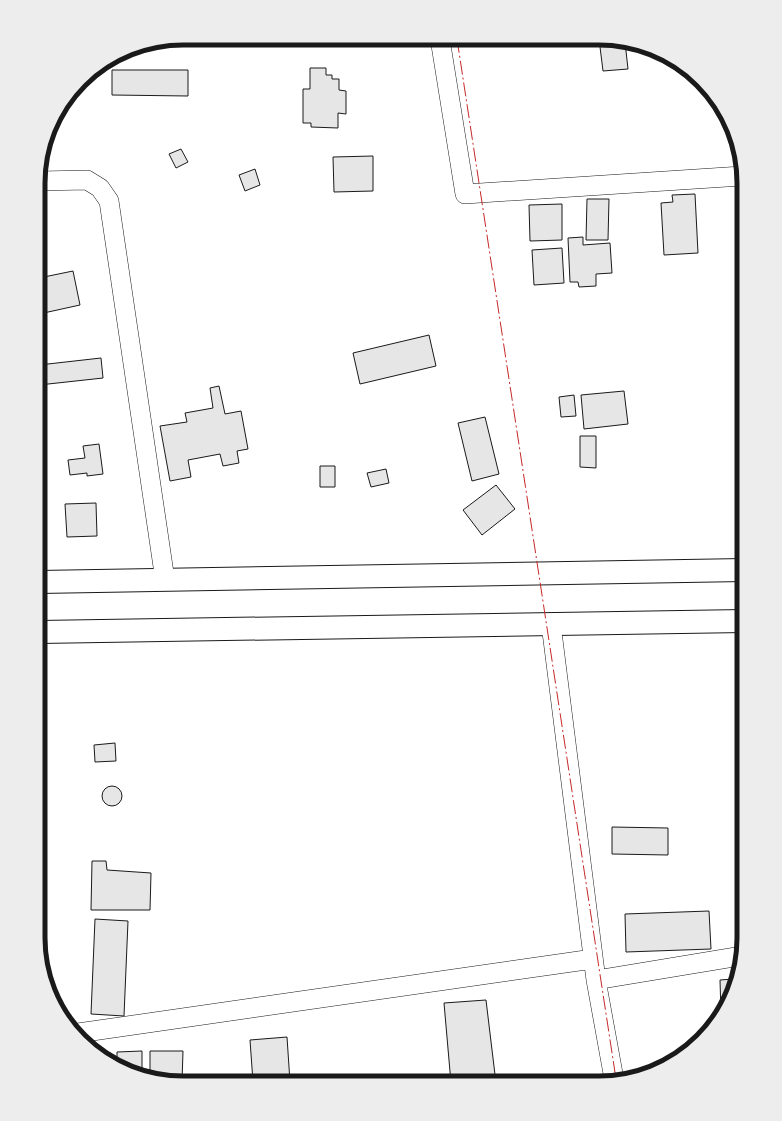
<svg xmlns="http://www.w3.org/2000/svg" width="782" height="1121" font-family="Overpass,sans-serif">
  <style>
    .building { fill: #e6e6e6; stroke: #1a1a1a }
    .lines { fill: none; stroke-linecap: round; stroke-linejoin: round }
    .minor-casing { stroke: #1a1a1a; stroke-width: 20 }
    .trunk-casing { stroke: #1a1a1a; stroke-width: 24 }
    .minor { stroke: #fff; stroke-width: 19 }
    .trunk { stroke: #fff; stroke-width: 22 }
    .power { stroke: #c62828; stroke-width: 1; stroke-dasharray: 14 3 2 3; stroke-linecap: butt }
    .rim { fill: none; stroke: #1a1a1a; stroke-width: 5 }
  </style>
  <rect width="100%" height="100%" fill="#fff"/>
  <!-- building -->
  <path class="building" d="M599,39H618L625,42L628,69L603,71Z
    M310,68H326V75H332V79H339V90L346,91V114L338,113V128L311,127V123H303V89H310Z
    M112,70H188V96L112,95Z
    M181,149L188,162L176,168L169,154Z
    M373,156V191L334,192L333,157Z
    M255,169L260,185L245,191L239,175Z
    M695,194L698,253L664,255L661,203L673,202L672,195Z
    M587,199H609L608,240H586Z
    M562,204V240L530,241L529,205Z
    M583,237V245L610,243L612,273L596,274V286L579,287L578,282H570L568,238Z
    M562,248L564,283L534,285L532,250Z
    M73,271L80,305L39,314V278Z
    M429,335L436,366L360,384L353,353Z
    M101,358L103,378L39,385V365Z
    M219,386L225,414L241,411L248,449L237,451L239,463L223,466L220,454L188,460L191,477L170,481L160,426L187,422L185,413L213,408L210,388Z
    M624,391L628,424L584,429L581,395Z
    M574,395L576,416L561,417L559,397Z
    M485,417L499,474L472,481L458,423Z
    M580,436H596V468L580,467Z
    M99,444L103,474L87,476V473L70,475L68,460L85,458L83,446Z
    M320,466H335V487H320Z
    M386,469L389,483L371,487L367,473Z
    M496,485L515,509L482,535L463,510Z
    M96,503L97,536L67,537L65,504Z
    M115,743L116,761L95,762L94,745Z
    M102 796a10 10 0 1 1 20 0a10 10 0 1 1-20 0Z
    M612,827L668,828V855L612,854Z
    M92,861H106L107,870L151,873L150,910H91Z
    M709,911L711,949L626,952L625,914Z
    M95,919L128,921L124,1016L91,1014Z
    M733,979L721,1014L720,980Z
    M486,1000L496,1083H451L444,1003Z
    M287,1037L290,1082H253L250,1040Z
    M142,1051V1073L117,1062V1052Z
    M150,1051H183L182,1082H165L150,1076Z"/>
  <g class="lines">
    <defs>
      <path id="minor" d="M440,39L465,194L742,176
        M39,181L87,180L100,188L109,201L165,580
        M551,624L596,980L614,1079
        M596,980L741,956
        M78,1033L593,959"/>
      <path id="trunk" d="M39,582L744,570
        M39,632L744,621"/>
    </defs>
    <!-- minor casing -->
    <use href="#minor" class="minor-casing"/>
    <!-- trunk casing -->
    <use href="#trunk" class="trunk-casing"/>
    <!-- minor -->
    <use href="#minor" class="minor"/>
    <!-- trunk -->
    <use href="#trunk" class="trunk"/>
    <!-- power -->
    <path class="power" d="M457,39L616,1079"/>
  </g>
  <!-- crop -->
  <path d="M0 0H782V1121H0ZM183 45H599A138 138 0 0 1 737 183V938A138 138 0 0 1 599 1076H183A138 138 0 0 1 45 938V183A138 138 0 0 1 183 45Z" fill="#ededed" fill-rule="evenodd"/>
  <path class="rim" d="M183 45H599A138 138 0 0 1 737 183V938A138 138 0 0 1 599 1076H183A138 138 0 0 1 45 938V183A138 138 0 0 1 183 45Z"/>
</svg>
